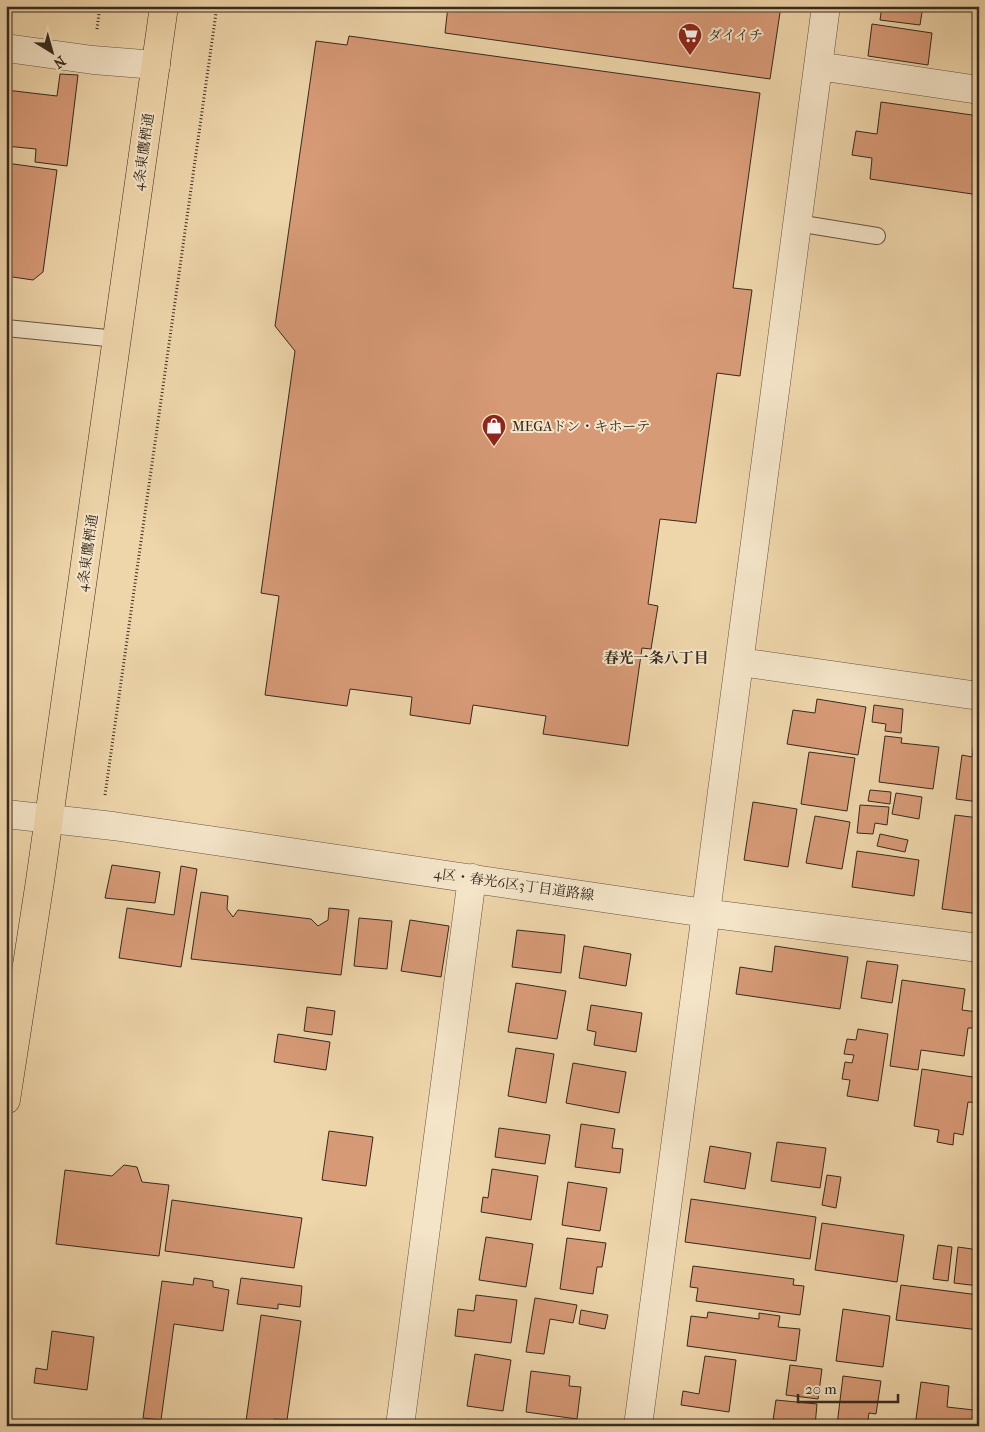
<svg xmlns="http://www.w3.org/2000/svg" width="985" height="1432" font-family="'IM FELL French Canon','Noto Serif JP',serif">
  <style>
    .building { fill: #d79a77; stroke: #36291f }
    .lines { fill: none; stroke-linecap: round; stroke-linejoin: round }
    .service-casing { stroke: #645442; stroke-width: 18 }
    .minor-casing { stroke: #645442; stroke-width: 29 }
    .trunk-casing { stroke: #36291f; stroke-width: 29 }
    .path { stroke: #36291f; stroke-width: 3; stroke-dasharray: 1 2.5; stroke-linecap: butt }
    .service { stroke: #f4e4c8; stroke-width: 16 }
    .minor { stroke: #f4e4c8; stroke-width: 28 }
    .trunk { stroke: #eed5aa; stroke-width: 28 }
    .labels { text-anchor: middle; stroke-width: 4; stroke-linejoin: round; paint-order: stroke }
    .poi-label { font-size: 14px; fill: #36291f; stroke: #f4e4c8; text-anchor: start }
    .street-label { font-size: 14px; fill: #36291f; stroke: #f4e4c8 }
    .neighbourhood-label { font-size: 15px; font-weight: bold; fill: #36291f; stroke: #f4e4c8 }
  </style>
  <rect width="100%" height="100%" fill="#eed5aa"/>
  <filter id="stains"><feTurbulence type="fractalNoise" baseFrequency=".004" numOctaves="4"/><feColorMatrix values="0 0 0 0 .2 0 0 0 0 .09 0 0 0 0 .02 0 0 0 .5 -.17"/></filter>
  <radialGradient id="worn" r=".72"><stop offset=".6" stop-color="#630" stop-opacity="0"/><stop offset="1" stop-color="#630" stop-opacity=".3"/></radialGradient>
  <!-- building -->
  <path class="building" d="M448,6H781L770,79L445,33Z
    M882,6H923L920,25L880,20Z
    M872,24L932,33L928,65L868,56Z
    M349,36L760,93L733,288L752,290L740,376L717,373L696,523L660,519L648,604L658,606L651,649L642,648L628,746L543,734L546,716L473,705L470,724L410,715L412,697L350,689L347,706L265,695L279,596L261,593L295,351L275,326L316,41L347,45Z
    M60,74L78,75L67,166L35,162L36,149L6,146V90L57,96Z
    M881,102L979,116V195L870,179L872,158L852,155L856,131L877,134Z
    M6,163L57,170L43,272L33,280L6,276Z
    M817,699L866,707L858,755L787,744L793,710L815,713Z
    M874,705L903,709L901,733L885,731L886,724L872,722Z
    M976,729L979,730V802L956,799L962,755L972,757Z
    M885,736L902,738L901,743L939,747L933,789L879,782Z
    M809,752L855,758L847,811L801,804Z
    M870,790L891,792L890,804L868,801Z
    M896,793L922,797L919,819L892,814Z
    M753,802L797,809L788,867L744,860Z
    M860,805L889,807L887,825L875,823L873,834L857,833Z
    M955,815L979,818V914L942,909Z
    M815,816L850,822L842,869L806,863Z
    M880,834L908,840L905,852L877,846Z
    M857,851L919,860L914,896L852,887Z
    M112,865L160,872L155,903L105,898Z
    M181,866L197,869L181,967L119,958L127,908L174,915Z
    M201,892L228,896L227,909L233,917L238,910L311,919L318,926L328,920L329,908L349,910L341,975L191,959Z
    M359,918L392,921L387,969L354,966Z
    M410,920L449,926L441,977L401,971Z
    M517,930L565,935L561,973L512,967Z
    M584,946L631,954L626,986L579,978Z
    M775,946L848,957L840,1009L736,994L740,967L772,972Z
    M867,961L898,965L892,1003L861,998Z
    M902,980L965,989L962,1010L977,1012L975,1028H968L964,1056L921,1050L918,1070L890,1066Z
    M516,983L566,991L557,1039L508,1032Z
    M591,1005L642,1013L636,1052L594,1045L596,1032L587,1030Z
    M307,1007L335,1011L332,1035L304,1031Z
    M858,1029L888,1034L878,1101L847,1096L850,1080L842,1079L845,1062L852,1063L854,1055L844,1054L847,1039L856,1040Z
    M278,1034L330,1042L326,1070L274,1062Z
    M516,1048L554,1054L546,1103L508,1096Z
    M573,1063L626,1072L619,1113L566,1103Z
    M922,1069L979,1078V1103L968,1102L963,1135L954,1133L953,1145L937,1142L939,1130L914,1126Z
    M581,1124L615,1129L612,1148L623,1149L620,1173L575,1167Z
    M499,1128L550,1135L545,1164L495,1157Z
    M329,1131L373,1137L366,1186L322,1180Z
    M777,1142L826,1148L820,1188L771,1181Z
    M710,1146L751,1153L745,1189L704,1182Z
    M124,1165L137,1167L142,1182L169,1185L159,1256L56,1244L65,1170L112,1176Z
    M492,1169L538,1176L531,1220L481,1212L483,1197L488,1198Z
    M827,1175L841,1177L836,1208L822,1205Z
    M568,1182L607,1188L600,1231L562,1225Z
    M691,1199L816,1217L810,1259L685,1242Z
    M172,1200L302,1218L294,1268L165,1251Z
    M822,1223L904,1235L897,1282L815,1270Z
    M486,1237L533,1244L526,1287L479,1280Z
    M567,1238L606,1243L602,1267H597L593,1294L560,1289Z
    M938,1245L952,1247L948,1281L933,1279Z
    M958,1247L979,1250V1286L954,1283Z
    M693,1266L794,1279L793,1285L804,1286L800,1315L696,1301L698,1288L690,1287Z
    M194,1278L213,1281V1287L229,1290L223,1331L174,1324L161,1420L143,1418L162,1281L193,1285Z
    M241,1278L302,1286L300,1307L278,1304V1309L237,1304Z
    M901,1285L979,1295V1330L896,1320Z
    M476,1295L517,1300L511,1343L455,1336L458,1309L474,1311Z
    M535,1298L577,1305L573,1323L550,1319L544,1354L526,1352Z
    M843,1309L890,1316L883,1367L836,1361Z
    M581,1310L608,1315L605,1329L579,1324Z
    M708,1312L759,1319V1313L780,1316L778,1327L800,1329L796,1361L687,1346L691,1316L707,1318Z
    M261,1315L301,1321L287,1420L274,1419L273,1424L246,1421Z
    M52,1331L94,1337L87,1390L34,1383L36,1368L47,1370Z
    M475,1354L511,1360L503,1411L467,1406Z
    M705,1356L736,1360L729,1412L681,1405L683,1391L699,1394Z
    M790,1365L822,1369L818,1399L786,1395Z
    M531,1371L570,1376L569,1386L581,1387L577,1419L526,1412Z
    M843,1376L881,1381L876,1414L869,1413L867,1426L837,1425Z
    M921,1382L949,1386L947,1407L974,1410L972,1426H915Z
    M776,1400L817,1404L815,1426L773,1420Z
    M466,1420L495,1425V1426H465Z"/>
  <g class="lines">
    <defs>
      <path id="service" d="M797,223L877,236
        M6,328L117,339"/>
      <path id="minor" d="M6,48L93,60L156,65
        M818,66L979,90
        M740,662L979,696
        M6,814L113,826L705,913L979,948
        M400,1426L472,878
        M638,1426L826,6"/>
      <path id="trunk" d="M6,1100L40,881L164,6"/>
    </defs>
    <!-- service casing -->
    <use href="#service" class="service-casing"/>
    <!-- minor casing -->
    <use href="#minor" class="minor-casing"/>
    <!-- trunk casing -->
    <use href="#trunk" class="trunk-casing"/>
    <!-- path -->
    <path class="path" d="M97,29L100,6
      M105,795L217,6"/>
    <!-- service -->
    <use href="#service" class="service"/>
    <!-- minor -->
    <use href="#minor" class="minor"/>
    <!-- trunk -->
    <use href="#trunk" class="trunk"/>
  </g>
  <!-- icons -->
  <defs>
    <symbol id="supermarket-pin" viewBox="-11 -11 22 30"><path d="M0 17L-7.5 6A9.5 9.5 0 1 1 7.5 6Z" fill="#8f2418" stroke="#f4e4c8"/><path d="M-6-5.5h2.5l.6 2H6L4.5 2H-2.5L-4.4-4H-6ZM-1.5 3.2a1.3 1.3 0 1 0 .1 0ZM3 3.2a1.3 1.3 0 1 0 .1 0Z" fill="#fff"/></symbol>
    <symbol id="shop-pin" viewBox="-11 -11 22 30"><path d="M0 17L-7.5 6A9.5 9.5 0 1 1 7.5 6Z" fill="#8f2418" stroke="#f4e4c8"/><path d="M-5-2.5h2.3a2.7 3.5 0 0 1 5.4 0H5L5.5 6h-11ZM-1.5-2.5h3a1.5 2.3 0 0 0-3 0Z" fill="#fff"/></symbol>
  </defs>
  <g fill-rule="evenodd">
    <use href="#supermarket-pin" x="676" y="21" width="28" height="38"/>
    <use href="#shop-pin" x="480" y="412" width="28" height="38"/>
  </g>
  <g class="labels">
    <!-- poi labels -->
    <g class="poi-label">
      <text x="708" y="40">ダイイチ</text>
      <text x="512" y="431">MEGAドン・キホーテ</text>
    </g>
    <!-- street labels -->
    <g class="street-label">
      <text transform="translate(143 152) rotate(-82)" y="5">4条東鷹栖通</text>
      <text transform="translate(87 553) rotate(-82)" y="5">4条東鷹栖通</text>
      <text transform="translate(514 884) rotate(8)" y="5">4区・春光6区3丁目道路線</text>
    </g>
    <!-- neighbourhood labels -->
    <g class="neighbourhood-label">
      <text x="656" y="663">春光一条八丁目</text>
    </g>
  </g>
  <!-- margin -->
  <rect width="985" height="1432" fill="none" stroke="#eed5aa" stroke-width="25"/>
  <rect x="8" y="8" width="970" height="1417" fill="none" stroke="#36291f" stroke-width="2.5"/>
  <rect x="12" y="12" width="960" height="1407" fill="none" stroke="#36291f"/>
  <!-- north arrow -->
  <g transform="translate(52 52) rotate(143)" stroke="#f4e4c8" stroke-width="4" paint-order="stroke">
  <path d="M0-4L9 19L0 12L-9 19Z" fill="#36291f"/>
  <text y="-8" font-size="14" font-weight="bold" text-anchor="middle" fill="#36291f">N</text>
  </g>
  <!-- scale -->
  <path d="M798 1394v8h100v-8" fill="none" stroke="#36291f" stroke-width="2.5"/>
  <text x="805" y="1394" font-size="15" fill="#36291f" stroke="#f4e4c8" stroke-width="4" paint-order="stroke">20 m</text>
  <rect width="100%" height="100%" filter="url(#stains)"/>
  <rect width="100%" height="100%" fill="url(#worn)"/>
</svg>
